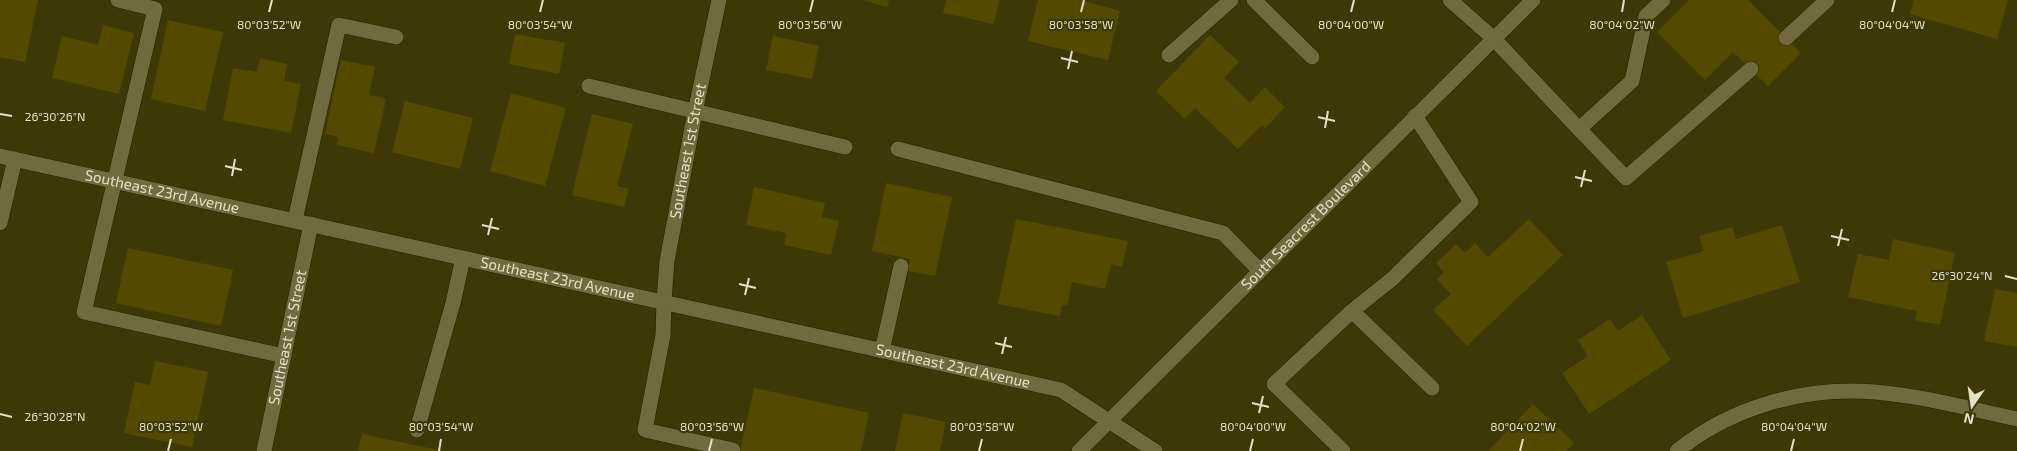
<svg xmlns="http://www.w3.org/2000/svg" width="2017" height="451" font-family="'Exo 2',sans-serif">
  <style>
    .building { fill: #534a00 }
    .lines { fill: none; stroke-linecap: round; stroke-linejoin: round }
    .lane-casing { stroke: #231f00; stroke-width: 16 }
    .street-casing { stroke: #231f00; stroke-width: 16 }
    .secondary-casing { stroke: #231f00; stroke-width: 16 }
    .lane { stroke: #706a3d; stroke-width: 15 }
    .street { stroke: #706a3d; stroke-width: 15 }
    .secondary { stroke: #706a3d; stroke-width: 15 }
    .ticks { fill: none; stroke: #e3e0c8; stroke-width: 2 }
    .labels { text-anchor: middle; stroke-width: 4.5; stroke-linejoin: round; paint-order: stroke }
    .street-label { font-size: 15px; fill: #e3e0c8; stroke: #3e3807 }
    .ticks-label { font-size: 12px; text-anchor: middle; fill: #e3e0c8; stroke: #3e3807; stroke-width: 4.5; stroke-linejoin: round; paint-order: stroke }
  </style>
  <rect width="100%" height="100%" fill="#3e3807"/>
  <!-- building -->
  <path class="building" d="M0,0H38L25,62L0,57Z
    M862,0H889L887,7Z
    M946,0H999L994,24L943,13Z
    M1038,0H1080L1120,11L1108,60L1028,41Z
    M1689,0H1748L1801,53L1768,86L1733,52L1705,80L1657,32Z
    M1914,0H2008L1997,39L1910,14Z
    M168,20L223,32L205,111L151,99Z
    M103,25L134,33L119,94L52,78L62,36L98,45Z
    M515,34L565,43L559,74L509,64Z
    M1210,35L1239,62L1224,78L1250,103L1265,87L1285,107L1265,128L1262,125L1238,149L1195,108L1185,119L1156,91Z
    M773,36L819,46L812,79L766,70Z
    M260,58L287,64L284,81L301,84L291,133L223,120L233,68L257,72Z
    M341,60L375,67L369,95L386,99L374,153L337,145L339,137L325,134Z
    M511,93L566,108L545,186L490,171Z
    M405,101L473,118L460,169L392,152Z
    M592,114L633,124L617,186L629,189L624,207L572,195Z
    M886,183L952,197L935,276L908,271L910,259L872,251Z
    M754,187L825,203L822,217L839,221L831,255L784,245L787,233L746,225Z
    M1016,219L1128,241L1122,267L1111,264L1105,289L1072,282L1067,306L1062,305L1060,316L998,304Z
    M1529,219L1563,255L1467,346L1433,310L1451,294L1437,279L1444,272L1436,263L1456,244L1465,253L1475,243L1488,257Z
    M1782,225L1800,282L1683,318L1666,262L1704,251L1699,236L1732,227L1736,239Z
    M1893,239L1955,253L1940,325L1915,320L1917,311L1848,297L1858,254L1889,260Z
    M128,248L233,270L221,326L116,303Z
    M1995,289L2017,293V347L1984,341Z
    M1642,315L1671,360L1589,414L1562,373L1588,356L1578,340L1610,319L1618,331Z
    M155,361L208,372L192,447L124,433L135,382L150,385Z
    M754,388L869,413L861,451H740Z
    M1533,404L1574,443L1566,451H1488Z
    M903,413L946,422L940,451H895Z
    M362,434L438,450V451H358Z"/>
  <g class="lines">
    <defs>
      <path id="lane" d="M118,0L155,9L84,312L284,356
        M1254,0L1312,57
        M1493,38L1579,129L1632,81L1646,16L1663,0
        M1786,38L1827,0
        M1169,55L1231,0
        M589,86L845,147
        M1579,129L1626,178L1751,69
        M898,149L1223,233L1260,271
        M295,220L339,25L396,37
        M0,223L15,159
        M664,301L663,335L645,430L733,450
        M1352,311L1432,388
        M882,351L901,266
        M417,430L453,303L463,258
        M1343,451L1274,384L1352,311L1392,279L1471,202L1415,116"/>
      <g id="street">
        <path d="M1450,0L1493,38"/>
        <path id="s1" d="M664,301L667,261L695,112L719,0"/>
        <path id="s2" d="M264,451L311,224"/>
        <path d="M1677,451C1731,407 1806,386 1875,392C1923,396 1970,409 2017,419"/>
      </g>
      <g id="secondary">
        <path id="s3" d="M0,156L1061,390L1155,451"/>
        <path id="s4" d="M1079,451L1533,0"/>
      </g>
    </defs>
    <!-- lane casing -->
    <use href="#lane" class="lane-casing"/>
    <!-- street casing -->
    <use href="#street" class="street-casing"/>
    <!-- secondary casing -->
    <use href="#secondary" class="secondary-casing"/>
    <!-- lane -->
    <use href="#lane" class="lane"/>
    <!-- street -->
    <use href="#street" class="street"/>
    <!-- secondary -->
    <use href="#secondary" class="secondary"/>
  </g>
  <!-- ticks -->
  <path class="ticks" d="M269,12L272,0M540,12L543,0M810,12L813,0M1081,12L1084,0M1351,12L1354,0M1622,12L1624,0M1892,12L1895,0M1061,58L1078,62M1068,69L1072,51M0,114L12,116M1318,117L1335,121M1325,128L1328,111M225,166L242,170M232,176L235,159M1575,177L1592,181M1581,187L1585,170M482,225L499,229M488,235L492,218M1831,236L1849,240M1838,246L1842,229M2005,276L2017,279M739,284L756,288M745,295L749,278M995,343L1012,347M1002,354L1006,337M1252,403L1269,407M1259,413L1263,396M0,414L12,417M168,451L171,439M439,451L441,439M709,451L712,439M979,451L982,439M1250,451L1253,439M1520,451L1523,439M1791,451L1794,439"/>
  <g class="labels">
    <!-- street labels -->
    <g class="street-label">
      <text dy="5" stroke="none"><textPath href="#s1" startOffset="152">Southeast 1st Street</textPath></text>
      <text dy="5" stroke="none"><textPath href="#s3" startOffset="166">Southeast 23rd Avenue</textPath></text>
      <text dy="5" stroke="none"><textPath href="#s4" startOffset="320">South Seacrest Boulevard</textPath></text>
      <text dy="5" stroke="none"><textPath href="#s3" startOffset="571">Southeast 23rd Avenue</textPath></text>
      <text dy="5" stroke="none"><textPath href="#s2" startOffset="116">Southeast 1st Street</textPath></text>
      <text dy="5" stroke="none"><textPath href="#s3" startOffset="976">Southeast 23rd Avenue</textPath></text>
    </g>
  </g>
  <g class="ticks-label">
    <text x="269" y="29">80°03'52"W</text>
    <text x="540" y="29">80°03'54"W</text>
    <text x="810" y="29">80°03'56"W</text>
    <text x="1081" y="29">80°03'58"W</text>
    <text x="1351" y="29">80°04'00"W</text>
    <text x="1622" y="29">80°04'02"W</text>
    <text x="1892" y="29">80°04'04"W</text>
    <text x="55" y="121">26°30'26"N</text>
    <text x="1962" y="280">26°30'24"N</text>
    <text x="55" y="421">26°30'28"N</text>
    <text x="171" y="431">80°03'52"W</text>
    <text x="441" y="431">80°03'54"W</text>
    <text x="712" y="431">80°03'56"W</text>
    <text x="982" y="431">80°03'58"W</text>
    <text x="1253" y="431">80°04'00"W</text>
    <text x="1523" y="431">80°04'02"W</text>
    <text x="1794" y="431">80°04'04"W</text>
  </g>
  <!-- north arrow -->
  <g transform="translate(1972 406) rotate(193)" stroke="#3e3807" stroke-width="4" paint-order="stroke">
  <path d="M0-4L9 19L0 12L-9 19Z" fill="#e3e0c8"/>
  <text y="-8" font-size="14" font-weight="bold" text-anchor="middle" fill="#e3e0c8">N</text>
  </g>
</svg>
